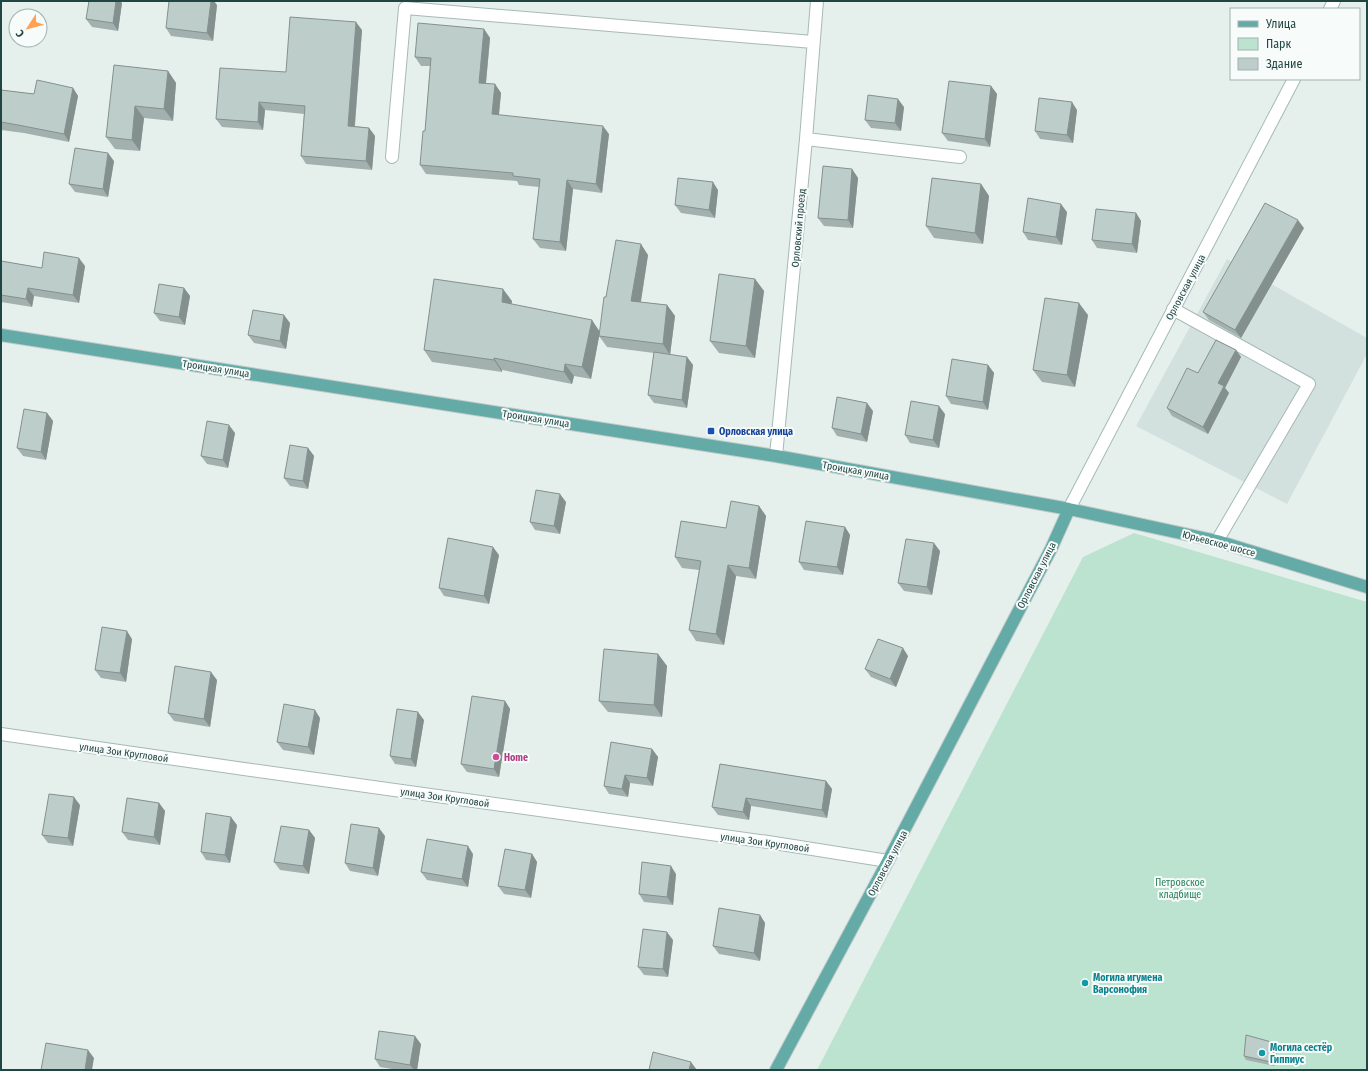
<svg xmlns="http://www.w3.org/2000/svg" width="1368" height="1071" font-family="'Fira Sans Condensed',sans-serif">
  <style>
    .built { fill: #d3e1de }
    .green { fill: #bce3cf }
    .lines { fill: none; stroke-linecap: round; stroke-linejoin: round }
    .minor-casing { stroke: #a6b9b7; stroke-width: 14 }
    .major-casing { stroke: #c1cbca; stroke-width: 14 }
    .minor { stroke: #fff; stroke-width: 12 }
    .major { stroke: #64aba7; stroke-width: 12 }
    .wall { fill: #a3b1ae }
    .shaded-wall { fill: #84908d }
    .building { fill: #bdceca; stroke: #84908d }
    .transit-dot { fill: #1a4fb4; stroke: #f7fbfa; stroke-width: 1.5 }
    .hotel-dot { fill: #d1479c; stroke: #f7fbfa; stroke-width: 1.5 }
    .culture-dot { fill: #0f9aa8; stroke: #f7fbfa; stroke-width: 1.5 }
    .labels { text-anchor: middle; stroke-width: 4; stroke-linejoin: round; paint-order: stroke }
    .street-label { font-size: 10px; fill: #214543; stroke: #f7fbfa }
    .transit-label { font-size: 10px; font-weight: bold; fill: #164399; stroke: #f7fbfa; text-anchor: start }
    .hotel-label { font-size: 10px; font-weight: bold; fill: #b23c85; stroke: #f7fbfa; text-anchor: start }
    .park-label { font-size: 10px; fill: #26815d; stroke: #f7fbfa }
    .culture-label { font-size: 10px; font-weight: bold; fill: #0d838f; stroke: #f7fbfa; text-anchor: start }
  </style>
  <rect width="100%" height="100%" fill="#e5f0ed"/>
  <!-- built -->
  <path class="built" d="M1227,259L1367,338V354L1287,504L1136,426Z"/>
  <!-- green -->
  <path class="green" d="M1134,533L1367,602V1070H817L1083,557Z"/>
  <g class="lines">
    <defs>
      <path id="minor" d="M1330,9L1334,1
        M806,139L960,157
        M392,157L405,8L813,42
        M1173,309L1309,384L1217,541
        M776,456L806,139L817,1
        M1069,509L1294,79
        M1,734L251,770L768,842L888,861"/>
      <path id="major" d="M1,335L776,456L1069,509L1217,541L1367,587
        M776,1070L888,861L1051,549L1069,509"/>
    </defs>
    <!-- minor casing -->
    <use href="#minor" class="minor-casing"/>
    <!-- major casing -->
    <use href="#major" class="major-casing"/>
    <!-- minor -->
    <use href="#minor" class="minor"/>
    <!-- major -->
    <use href="#major" class="major"/>
  </g>
  <!-- wall -->
  <path class="wall" d="M122,3L118,31L92,27L86,19Z
    M217,5L213,41L171,36L166,28Z
    M484,29L490,38L486,84H495L501,93L499,115L609,134L602,193L573,189L566,251L540,248L533,239L539,187L519,185L517,181L426,174L420,165L425,131L430,66H421L415,57Z
    M362,30L355,126L369,128L375,136L372,170L306,164L301,156L304,114L265,110L263,130L222,127L216,119L286,72Z
    M168,71L176,83L173,121L144,118L140,151L115,149L106,137Z
    M991,86L997,94L990,147L948,141L942,133Z
    M73,88L78,96L69,142L24,133L1,130V90L34,94Z
    M904,107L901,131L871,128L865,120Z
    M1077,110L1073,143L1040,139L1035,131Z
    M114,161L108,197L75,192L69,184Z
    M852,169L858,178L853,228L824,226L818,218Z
    M981,184L989,196L983,244L934,238L926,226Z
    M718,190L715,218L681,213L675,205Z
    M1067,212L1062,245L1028,240L1023,232Z
    M1136,213L1141,221L1137,253L1097,248L1092,240Z
    M1304,228L1241,338L1209,320L1203,312Z
    M648,255L641,302L667,305L675,316L670,355L687,357L693,365L687,408L654,403L648,395L654,353L607,347L599,336L591,379L574,376L572,384L502,370V372L432,362L424,350L512,301L511,304L600,331L606,297Z
    M1,261L42,268L85,266L79,303L34,296L32,307L1,302Z
    M755,279L764,291L755,358L719,353L710,341Z
    M184,288L190,296L185,325L160,321L154,313Z
    M1088,315L1075,387L1042,382L1033,370Z
    M290,323L286,349L254,343L248,335Z
    M1236,350L1241,357L1225,388L1229,393L1208,434L1172,416L1167,408L1198,373Z
    M988,365L994,373L988,410L951,404L946,396Z
    M873,411L867,442L837,436L832,428Z
    M47,413L53,421L46,460L23,456L17,448Z
    M945,414L939,448L910,443L905,435Z
    M235,433L228,468L207,464L201,456Z
    M308,448L314,456L308,489L290,486L284,478Z
    M566,502L560,534L535,530L530,522Z
    M759,506L766,516L756,579L736,576L724,645L696,641L689,630L699,570L682,568L675,557L726,528Z
    M845,527L850,535L843,575L804,570L799,562Z
    M940,551L932,595L904,591L898,583Z
    M499,555L489,604L444,596L439,588Z
    M132,639L126,682L101,678L95,670Z
    M658,654L667,666L662,717L608,712L599,701Z
    M908,656L896,687L871,677L865,669Z
    M217,680L210,727L174,721L168,713Z
    M505,701L510,709L499,777L467,772L461,764Z
    M320,718L314,755L283,750L277,742Z
    M424,720L416,767L395,764L390,756Z
    M652,749L658,757L653,786L630,783L628,797L609,794L604,786Z
    M720,764L826,781L832,789L827,818L751,806L749,820L718,815L712,807Z
    M159,803L165,811L160,845L128,840L122,832Z
    M80,805L73,846L48,843L42,835Z
    M237,825L230,863L206,860L201,852Z
    M309,830L315,838L309,874L280,870L274,862Z
    M385,836L378,876L350,871L345,863Z
    M473,854L468,887L427,880L421,872Z
    M532,854L537,862L531,898L504,894L498,886Z
    M676,874L673,905L644,902L639,894Z
    M760,915L765,923L760,961L719,954L713,946Z
    M673,940L668,977L644,975L638,967Z
    M421,1044L417,1070H398L380,1067L375,1059Z
    M1278,1047L1274,1066L1246,1060L1244,1056Z"/>
  <!-- shaded-wall -->
  <path class="shaded-wall" d="M116,1H120L122,3L118,31L113,23Z
    M211,1H214L217,5L213,41L207,33Z
    M356,22L362,30L354,134L348,126Z
    M484,29L490,38L485,92L479,83Z
    M168,71L176,83L173,121L164,109Z
    M495,84L501,93L498,123L492,114Z
    M991,86L997,94L990,147L985,139Z
    M73,88L78,96L69,142L64,134Z
    M898,99L904,107L901,131L895,123Z
    M259,102L265,110L263,130L258,122Z
    M1072,102L1077,110L1073,143L1067,135Z
    M135,106L144,118L140,151L132,140Z
    M603,126L609,134L602,193L596,184Z
    M369,128L375,136L372,170L366,161Z
    M108,153L114,161L108,197L103,189Z
    M852,169L858,178L853,228L848,220Z
    M567,180L573,189L566,251L560,242Z
    M713,182L718,190L715,218L709,210Z
    M981,184L989,196L983,244L975,233Z
    M1061,204L1067,212L1062,245L1056,237Z
    M1136,213L1141,221L1137,253L1132,244Z
    M1298,220L1304,228L1241,338L1235,330Z
    M641,244L648,255L639,312L631,301Z
    M79,258L85,266L79,303L73,295Z
    M755,279L764,291L755,358L746,346Z
    M28,288L34,296L32,307L26,299Z
    M184,288L190,296L185,325L179,317Z
    M503,289L512,301L510,314L502,302Z
    M1079,303L1088,315L1075,387L1067,375Z
    M667,305L675,316L670,355L663,344Z
    M284,315L290,323L286,349L280,341Z
    M592,320L600,332L591,379L582,367Z
    M1236,350L1241,357L1225,388L1229,393L1208,434L1203,427L1218,383Z
    M687,357L693,365L687,408L682,400Z
    M494,358L502,370V372L494,360Z
    M565,364L574,376L572,384L564,372Z
    M988,365L994,373L988,410L983,402Z
    M867,403L873,411L867,442L861,434Z
    M939,406L945,414L939,448L933,440Z
    M47,413L53,421L46,460L41,452Z
    M229,425L235,433L228,468L223,460Z
    M308,448L314,456L308,489L303,481Z
    M560,494L566,502L560,534L554,526Z
    M759,506L766,516L756,579L749,568Z
    M845,527L850,535L843,575L837,567Z
    M934,543L940,551L932,595L927,587Z
    M493,547L499,555L489,604L484,596Z
    M728,565L736,576L724,645L716,634Z
    M127,631L132,639L126,682L120,673Z
    M903,648L908,656L896,687L890,679Z
    M658,654L667,666L662,717L654,705Z
    M211,672L217,680L210,727L204,719Z
    M505,701L510,709L499,777L494,769Z
    M315,710L320,718L314,755L308,747Z
    M418,712L424,720L416,767L411,759Z
    M652,749L658,757L653,786L647,778Z
    M625,775L630,783L628,797L622,789Z
    M826,781L832,789L827,818L822,810Z
    M74,797L80,805L73,846L68,838Z
    M746,798L751,806L749,820L743,812Z
    M159,803L165,811L160,845L154,837Z
    M231,817L237,825L230,863L225,855Z
    M379,828L385,836L378,876L373,868Z
    M309,830L315,838L309,874L303,866Z
    M468,846L473,854L468,887L462,879Z
    M532,854L537,862L531,898L525,890Z
    M671,866L676,874L673,905L667,897Z
    M760,915L765,923L760,961L754,953Z
    M667,932L673,940L668,977L663,969Z
    M415,1036L421,1044L417,1070H414L410,1065Z
    M1275,1043L1278,1047L1274,1066L1271,1062Z
    M88,1050L94,1058L92,1070H85Z
    M691,1062L697,1070H689Z"/>
  <!-- building -->
  <path class="building" d="M89,1H116L113,23L86,19Z
    M169,1H211L207,33L166,28Z
    M290,17L356,22L348,126L369,128L366,161L301,156L305,106L259,102L258,122L216,119L220,68L286,72Z
    M418,23L484,29L479,83L495,84L492,114L603,126L596,184L567,180L560,242L533,239L540,179L513,176V173L420,165L423,131H425L431,58L415,57Z
    M114,65L168,71L164,109L135,106L132,140L106,137Z
    M37,80L73,88L64,134L18,125L1,122V90L34,94Z
    M949,81L991,86L985,139L942,133Z
    M868,95L898,99L895,123L865,120Z
    M1039,98L1072,102L1067,135L1035,131Z
    M75,148L108,153L103,189L69,184Z
    M823,166L852,169L848,220L818,218Z
    M678,178L713,182L709,210L675,205Z
    M932,178L981,184L975,233L926,226Z
    M1028,198L1061,204L1056,237L1023,232Z
    M1265,203L1298,220L1235,330L1203,312Z
    M1096,209L1136,213L1132,244L1092,240Z
    M616,240L641,244L631,301L667,305L663,344L599,336L604,297H606Z
    M44,252L79,258L73,295L28,288L26,299L1,295V261L42,268Z
    M719,274L755,279L746,346L710,341Z
    M434,279L503,289L502,302L592,320L582,367L565,364L564,372L494,358V360L424,350Z
    M159,284L184,288L179,317L154,313Z
    M1045,298L1079,303L1067,375L1033,370Z
    M253,310L284,315L280,341L248,335Z
    M1216,340L1236,350L1218,383L1224,386L1203,427L1167,408L1187,368L1198,373Z
    M654,352L687,357L682,400L648,395Z
    M952,359L988,365L983,402L946,396Z
    M837,397L867,403L861,434L832,428Z
    M911,401L939,406L933,440L905,435Z
    M24,409L47,413L41,452L17,448Z
    M207,421L229,425L223,460L201,456Z
    M290,445L308,448L303,481L284,478Z
    M536,490L560,494L554,526L530,522Z
    M731,501L759,506L749,568L728,565L716,634L689,630L701,561L675,557L681,521L726,528Z
    M806,521L845,527L837,567L799,562Z
    M448,538L493,547L484,596L439,588Z
    M906,539L934,543L927,587L898,583Z
    M102,627L127,631L120,673L95,670Z
    M878,639L903,648L890,679L865,669Z
    M604,649L658,654L654,705L599,701Z
    M175,666L211,672L204,719L168,713Z
    M472,696L505,701L494,769L461,764Z
    M284,704L315,710L308,747L277,742Z
    M397,709L418,712L411,759L390,756Z
    M611,742L652,749L647,778L625,775L622,789L604,786Z
    M720,764L826,781L822,810L746,798L743,812L712,807Z
    M49,794L74,797L68,838L42,835Z
    M127,798L159,803L154,837L122,832Z
    M206,813L231,817L225,855L201,852Z
    M351,824L379,828L373,868L345,863Z
    M281,826L309,830L303,866L274,862Z
    M427,839L468,846L462,879L421,872Z
    M505,849L532,854L525,890L498,886Z
    M642,862L671,866L667,897L639,894Z
    M719,908L760,915L754,953L713,946Z
    M643,929L667,932L663,969L638,967Z
    M379,1031L415,1036L410,1065L375,1059Z
    M1246,1035L1275,1043L1271,1062L1244,1056Z
    M46,1043L88,1050L85,1070H41Z
    M653,1052L691,1062L689,1070H649Z"/>
  <!-- markers -->
  <rect class="transit-dot" x="707" y="427" width="8" height="8" rx="2"/>
  <circle class="hotel-dot" cx="496" cy="757" r="4"/>
  <g class="culture-dot">
    <circle cx="1085" cy="983" r="4"/>
    <circle cx="1262" cy="1053" r="4"/>
  </g>
  <g class="labels">
    <!-- street labels -->
    <g class="street-label">
      <text transform="translate(798 228) rotate(-85)" y="4">Орловский проезд</text>
      <text transform="translate(1185 287) rotate(-62)" y="4">Орловская улица</text>
      <text transform="translate(216 368) rotate(9)" y="4">Троицкая улица</text>
      <text transform="translate(536 418) rotate(9)" y="4">Троицкая улица</text>
      <text transform="translate(856 470) rotate(10)" y="4">Троицкая улица</text>
      <text transform="translate(1219 543) rotate(15)" y="4">Юрьевское шоссе</text>
      <text transform="translate(1036 575) rotate(-63)" y="4">Орловская улица</text>
      <text transform="translate(124 752) rotate(8)" y="4">улица Зои Кругловой</text>
      <text transform="translate(445 797) rotate(8)" y="4">улица Зои Кругловой</text>
      <text transform="translate(765 842) rotate(8)" y="4">улица Зои Кругловой</text>
      <text transform="translate(887 863) rotate(-62)" y="4">Орловская улица</text>
    </g>
    <!-- transit labels -->
    <g class="transit-label">
      <text x="719" y="435">Орловская улица</text>
    </g>
    <!-- hotel labels -->
    <g class="hotel-label">
      <text x="504" y="761">Home</text>
    </g>
    <!-- park labels -->
    <g class="park-label">
      <text x="1180" y="886">Петровское<tspan x="1180" dy="12">кладбище</tspan></text>
    </g>
    <!-- culture labels -->
    <g class="culture-label">
      <text x="1093" y="981">Могила игумена<tspan x="1093" dy="12">Варсонофия</tspan></text>
      <text x="1270" y="1051">Могила сестёр<tspan x="1270" dy="12">Гиппиус</tspan></text>
    </g>
  </g>
  <!-- border -->
  <rect width="1368" height="1071" fill="none" stroke="#214543" stroke-width="4"/>
  <!-- legend -->
  <rect x="1230" y="8" width="130" height="72" fill="#f7fbfa" stroke="#a1b2b1"/>
  <rect x="1238" y="21" width="20" height="6" fill="#64aba7" stroke="#a1b2b1"/>
  <text x="1266" y="28" font-size="12" fill="#214543">Улица</text>
  <rect x="1238" y="38" width="20" height="12" fill="#bce3cf" stroke="#a1b2b1"/>
  <text x="1266" y="48" font-size="12" fill="#214543">Парк</text>
  <rect x="1238" y="58" width="20" height="12" fill="#bdceca" stroke="#a1b2b1"/>
  <text x="1266" y="68" font-size="12" fill="#214543">Здание</text>
  <!-- north arrow -->
  <g transform="translate(28 28) rotate(234)"><circle r="19" fill="#f7fbfa" stroke="#a1b2b1"/>
  <path d="M0-3L7 15L0 10L-7 15Z" fill="#ffa254"/>
  <text y="-6" font-size="11" font-weight="bold" text-anchor="middle" fill="#214543">С</text>
  </g>
</svg>
